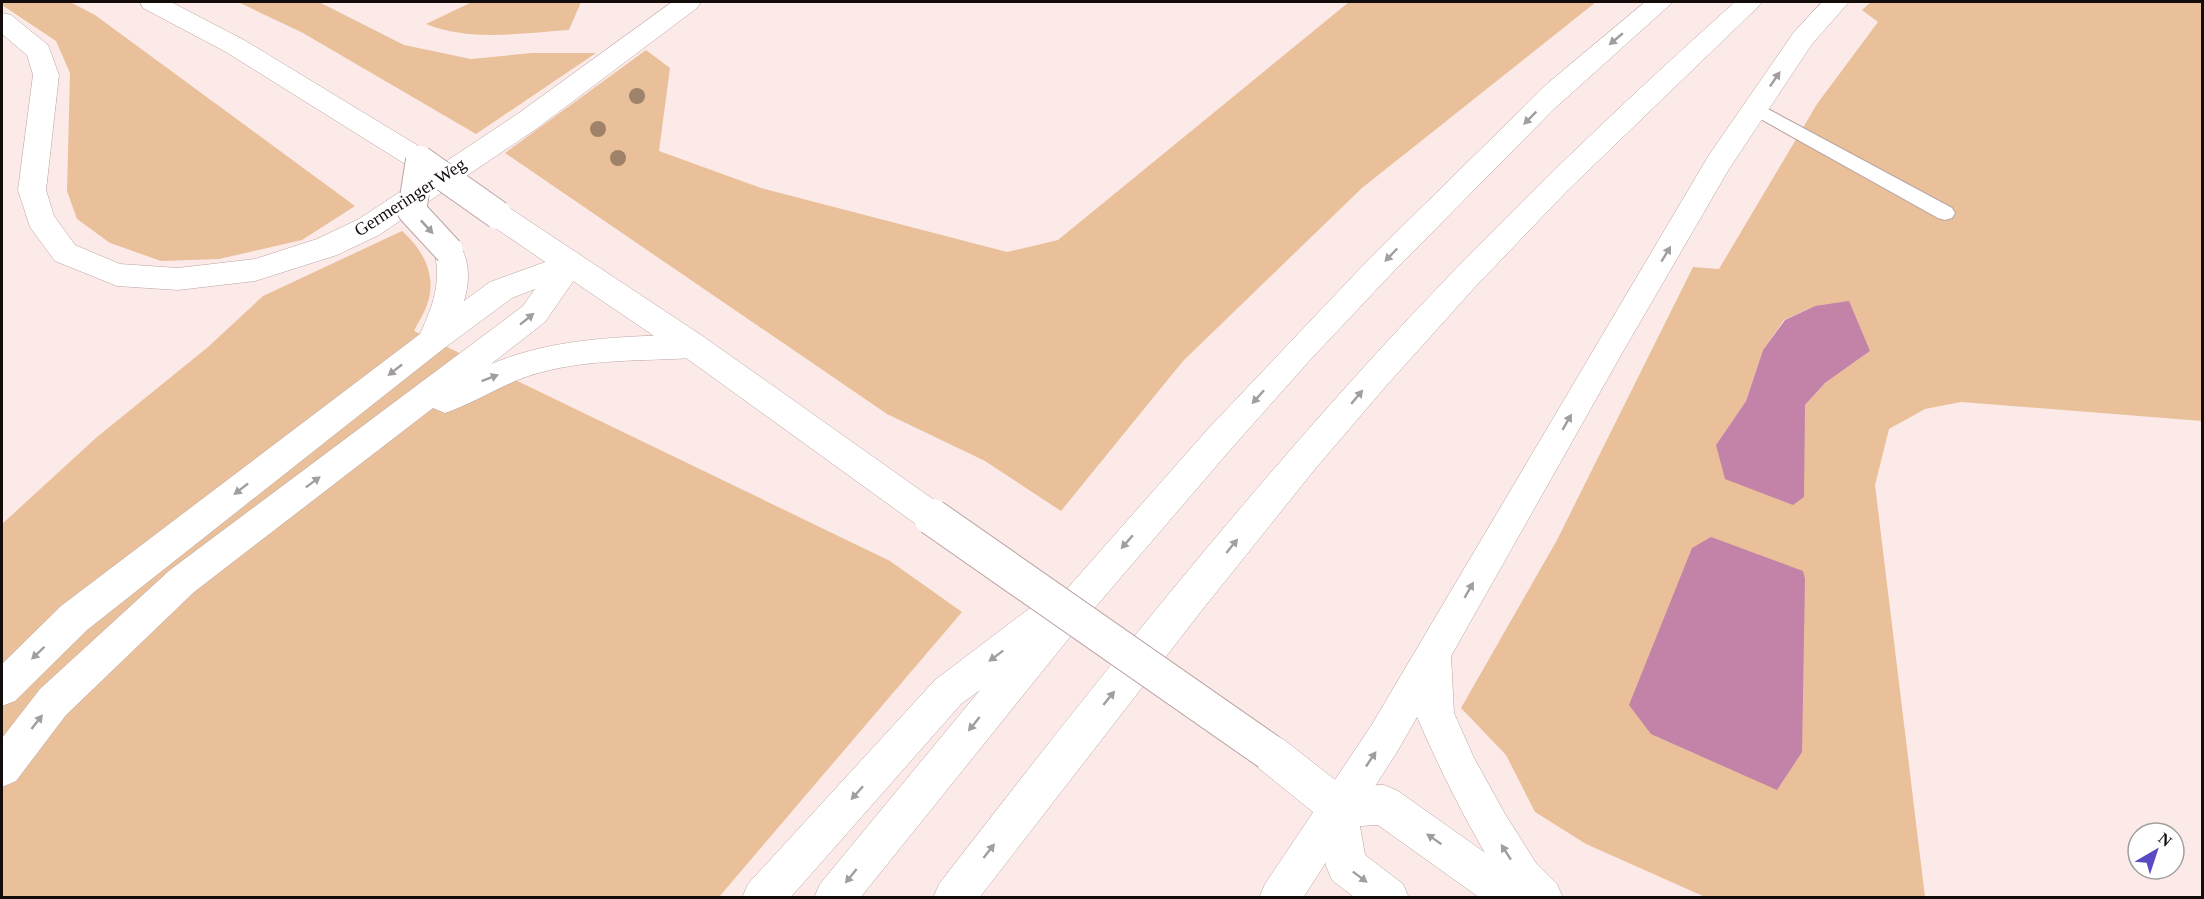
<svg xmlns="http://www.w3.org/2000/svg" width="2204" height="899" font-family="Georgia,serif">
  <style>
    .green { fill: #e9c099; fill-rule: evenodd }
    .water { fill: #c382a8 }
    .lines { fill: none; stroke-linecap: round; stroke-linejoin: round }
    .service-casing { stroke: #b9a4a2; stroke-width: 2 }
    .minor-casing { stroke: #b9a4a2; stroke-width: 1 }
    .tertiary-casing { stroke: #b9a4a2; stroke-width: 1 }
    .primary-casing { stroke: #b9a4a2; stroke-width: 1 }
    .motorway-casing { stroke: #b9a4a2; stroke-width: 1 }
    .service { fill: #fff; fill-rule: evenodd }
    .minor { fill: #fff; fill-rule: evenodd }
    .tertiary { fill: #fff; fill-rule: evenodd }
    .primary { fill: #fff; fill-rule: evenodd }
    .motorway { fill: #fff; fill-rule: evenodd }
    .primary-bridge-far1-casing { stroke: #b9a4a2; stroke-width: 30; stroke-linecap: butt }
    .primary-bridge-casing { stroke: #b9a4a2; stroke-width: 38; stroke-linecap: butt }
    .motorway-bridge-casing { stroke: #b9a4a2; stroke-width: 30; stroke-linecap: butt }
    .primary-bridge-far1 { stroke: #fff; stroke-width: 28 }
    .primary-bridge { stroke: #fff; stroke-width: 36 }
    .motorway-bridge { stroke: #fff; stroke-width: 28 }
    .tree { fill: #9e836a }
    .oneway { fill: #a19e9d }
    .labels { text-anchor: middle; stroke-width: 6; stroke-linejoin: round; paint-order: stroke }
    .street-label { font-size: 18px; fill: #130c0b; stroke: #fff }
  </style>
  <rect width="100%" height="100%" fill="#fceae9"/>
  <!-- green -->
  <path class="green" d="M2,2H70L95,15L355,206L302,240L219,259L161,261L110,243L77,219L67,191L70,73L56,41L2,5Z
    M238,2H319L404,45L471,59L532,53H596L476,134L303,33Z
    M472,2H581L569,30C522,33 471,42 426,24Z
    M1349,2H1596L1362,188L1183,361L1061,511L985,461L887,414L505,153L646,50L670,68L659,151L761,188L1007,252L1058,240Z
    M1871,2H2202V421L1961,402L1925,409L1889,429L1875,485L1925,897H1705L1586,844L1535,812L1506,755L1461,708L1557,540L1693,267L1719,269L1817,104L1878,22L1862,10ZM1815,306L1870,351L1825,383L1805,405L1716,445L1746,401L1763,350L1784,320Z
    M402,231C425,251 439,280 425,310C422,317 417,324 414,331L890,561L962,612L719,897L2,898V524L97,437L208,347L263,296Z"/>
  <!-- water -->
  <path class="water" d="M1849,301L1870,351L1825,383L1805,405L1804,497L1793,505L1725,479L1716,445L1746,401L1763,350L1785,320L1815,306Z
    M1711,537L1803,571L1805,579L1802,752L1777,790L1651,734L1629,705L1692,548Z"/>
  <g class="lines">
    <defs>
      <path id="service" d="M1755,102L1952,208L1955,213L1952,218L1945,220L1938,218L1748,112L1746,108L1748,104Z"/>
      <path id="minor" d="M1384,785L1398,791L1529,884L1535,898H1480L1378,825L1360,826L1365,855L1403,884L1409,898H1355L1332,880L1326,866L1318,807L1324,793L1338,787Z"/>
      <path id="tertiary" d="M672,2H701L697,8L536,129L379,235L337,255L255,281L178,290L117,286L55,261L30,227L18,190L33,75L27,55L2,34V13L11,15L48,45L59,75L46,190L54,216L75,245L120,264L178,268L255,259L317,239L359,219L516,115Z"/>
      <path id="primary" d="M140,2H171L244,40L430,153L434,160L430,167L420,170L410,167L226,52L143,8Z
        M498,204L508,207L704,337L944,507L949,517L944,527L932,532L920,527L682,355L488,223L484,215L488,207Z
        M1269,733L1283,739L1352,793L1358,807L1352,821L1338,827L1324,821L1255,765L1250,752L1255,739Z"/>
      <path id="motorway" d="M1645,2H1673L1554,109L1392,273L1310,360L1230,450L1074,632L860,898H814L820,884L980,690L961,704L790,898H742L748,884L935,680L1030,608L1043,604L1051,607L1207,430L1371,257L1548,83Z
        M1735,2H1763L1567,191L1475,287L1386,386L1315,469L1202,610L979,898H933L939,884C1089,690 1242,497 1409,318C1513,207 1622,103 1735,2Z
        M1822,2H1849L1812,44L1729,169L1621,355L1451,656L1454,713L1474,758L1505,814L1536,863L1557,884L1563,898H1514L1508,891C1472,834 1444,779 1417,717L1397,752L1303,898H1259L1265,884L1371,726L1709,155L1794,32Z
        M449,240L459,243C470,262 470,281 464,301L490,282L570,253L581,256L585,264L545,322L491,364C556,337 623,337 693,334L704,337L709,346L704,355L693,358C643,361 591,359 542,372C508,380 478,402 445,413L433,408L194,592L66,715L16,781L2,787V738L40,689L170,570L523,306L535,289L512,298L443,349L87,630L15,701L2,706V664L61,606L420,334C433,306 442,281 434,251L439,243Z"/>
    </defs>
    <!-- service casing -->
    <use href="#service" class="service-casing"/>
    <!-- minor casing -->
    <use href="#minor" class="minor-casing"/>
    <!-- tertiary casing -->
    <use href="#tertiary" class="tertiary-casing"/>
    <!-- primary casing -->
    <use href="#primary" class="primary-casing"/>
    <!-- motorway casing -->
    <use href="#motorway" class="motorway-casing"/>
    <!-- service -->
    <use href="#service" class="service"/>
    <!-- minor -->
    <use href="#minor" class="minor"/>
    <!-- tertiary -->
    <use href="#tertiary" class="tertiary"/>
    <!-- primary -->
    <use href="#primary" class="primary"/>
    <!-- motorway -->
    <use href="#motorway" class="motorway"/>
    <defs>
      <path id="primary-bridge-far1" d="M420,160L498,215"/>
      <path id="primary-bridge" d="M932,517L1269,752"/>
      <path id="motorway-bridge" d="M420,160L412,211L449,251"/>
    </defs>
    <!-- primary-bridge-far1 casing -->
    <use href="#primary-bridge-far1" class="primary-bridge-far1-casing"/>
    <!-- primary-bridge casing -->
    <use href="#primary-bridge" class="primary-bridge-casing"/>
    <!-- motorway-bridge casing -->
    <use href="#motorway-bridge" class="motorway-bridge-casing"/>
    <!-- primary-bridge-far1 -->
    <use href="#primary-bridge-far1" class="primary-bridge-far1"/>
    <!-- primary-bridge -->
    <use href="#primary-bridge" class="primary-bridge"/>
    <!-- motorway-bridge -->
    <use href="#motorway-bridge" class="motorway-bridge"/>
  </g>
  <!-- trees -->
  <g class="tree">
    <circle cx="637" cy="96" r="8"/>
    <circle cx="598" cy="129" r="8"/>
    <circle cx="618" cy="158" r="8"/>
  </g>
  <!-- one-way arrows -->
  <defs><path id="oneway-solid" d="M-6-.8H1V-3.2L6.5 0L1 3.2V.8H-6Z" transform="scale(1.5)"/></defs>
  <g class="oneway">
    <use href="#oneway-solid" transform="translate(1616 39) rotate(140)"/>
    <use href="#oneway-solid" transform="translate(1775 79) rotate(-56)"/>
    <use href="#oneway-solid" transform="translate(1530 118) rotate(135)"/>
    <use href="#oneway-solid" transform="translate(427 227) rotate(47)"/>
    <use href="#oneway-solid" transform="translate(1666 254) rotate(-59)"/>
    <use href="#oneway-solid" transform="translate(1391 255) rotate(134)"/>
    <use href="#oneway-solid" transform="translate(527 319) rotate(-39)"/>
    <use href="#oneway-solid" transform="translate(395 370) rotate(142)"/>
    <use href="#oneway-solid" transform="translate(490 378) rotate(-21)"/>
    <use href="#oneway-solid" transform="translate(1258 397) rotate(132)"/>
    <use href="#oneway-solid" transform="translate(1357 397) rotate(-50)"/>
    <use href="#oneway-solid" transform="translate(1567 422) rotate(-60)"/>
    <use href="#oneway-solid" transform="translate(313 482) rotate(-37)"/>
    <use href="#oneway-solid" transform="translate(241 489) rotate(142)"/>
    <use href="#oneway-solid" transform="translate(1127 542) rotate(131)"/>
    <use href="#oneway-solid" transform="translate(1232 546) rotate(-51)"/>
    <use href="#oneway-solid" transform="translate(1469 590) rotate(-60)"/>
    <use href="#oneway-solid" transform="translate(38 653) rotate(136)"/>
    <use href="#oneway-solid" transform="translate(996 656) rotate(143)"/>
    <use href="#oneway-solid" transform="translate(1109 698) rotate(-51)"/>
    <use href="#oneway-solid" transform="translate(37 722) rotate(-52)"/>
    <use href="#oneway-solid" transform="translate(974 724) rotate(129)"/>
    <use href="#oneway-solid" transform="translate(1371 759) rotate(-56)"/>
    <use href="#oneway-solid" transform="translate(857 793) rotate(132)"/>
    <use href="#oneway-solid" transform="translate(1434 839) rotate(-145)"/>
    <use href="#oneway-solid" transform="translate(989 851) rotate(-52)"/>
    <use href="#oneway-solid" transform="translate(1506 852) rotate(-123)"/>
    <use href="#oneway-solid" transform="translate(851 876) rotate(129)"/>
    <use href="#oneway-solid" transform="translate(1360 877) rotate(37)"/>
  </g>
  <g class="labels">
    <!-- street labels -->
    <g class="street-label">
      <text transform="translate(410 197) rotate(-33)" y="6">Germeringer Weg</text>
    </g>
  </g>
  <!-- border -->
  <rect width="2204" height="899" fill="none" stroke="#130c0b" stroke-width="6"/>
  <!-- north arrow -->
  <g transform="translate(2156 851) rotate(39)"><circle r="28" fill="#ffffff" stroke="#a19e9d" stroke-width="1.5"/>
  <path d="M0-4.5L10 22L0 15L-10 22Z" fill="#594bc3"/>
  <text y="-9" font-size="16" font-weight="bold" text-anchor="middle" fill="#130c0b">N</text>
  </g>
</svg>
